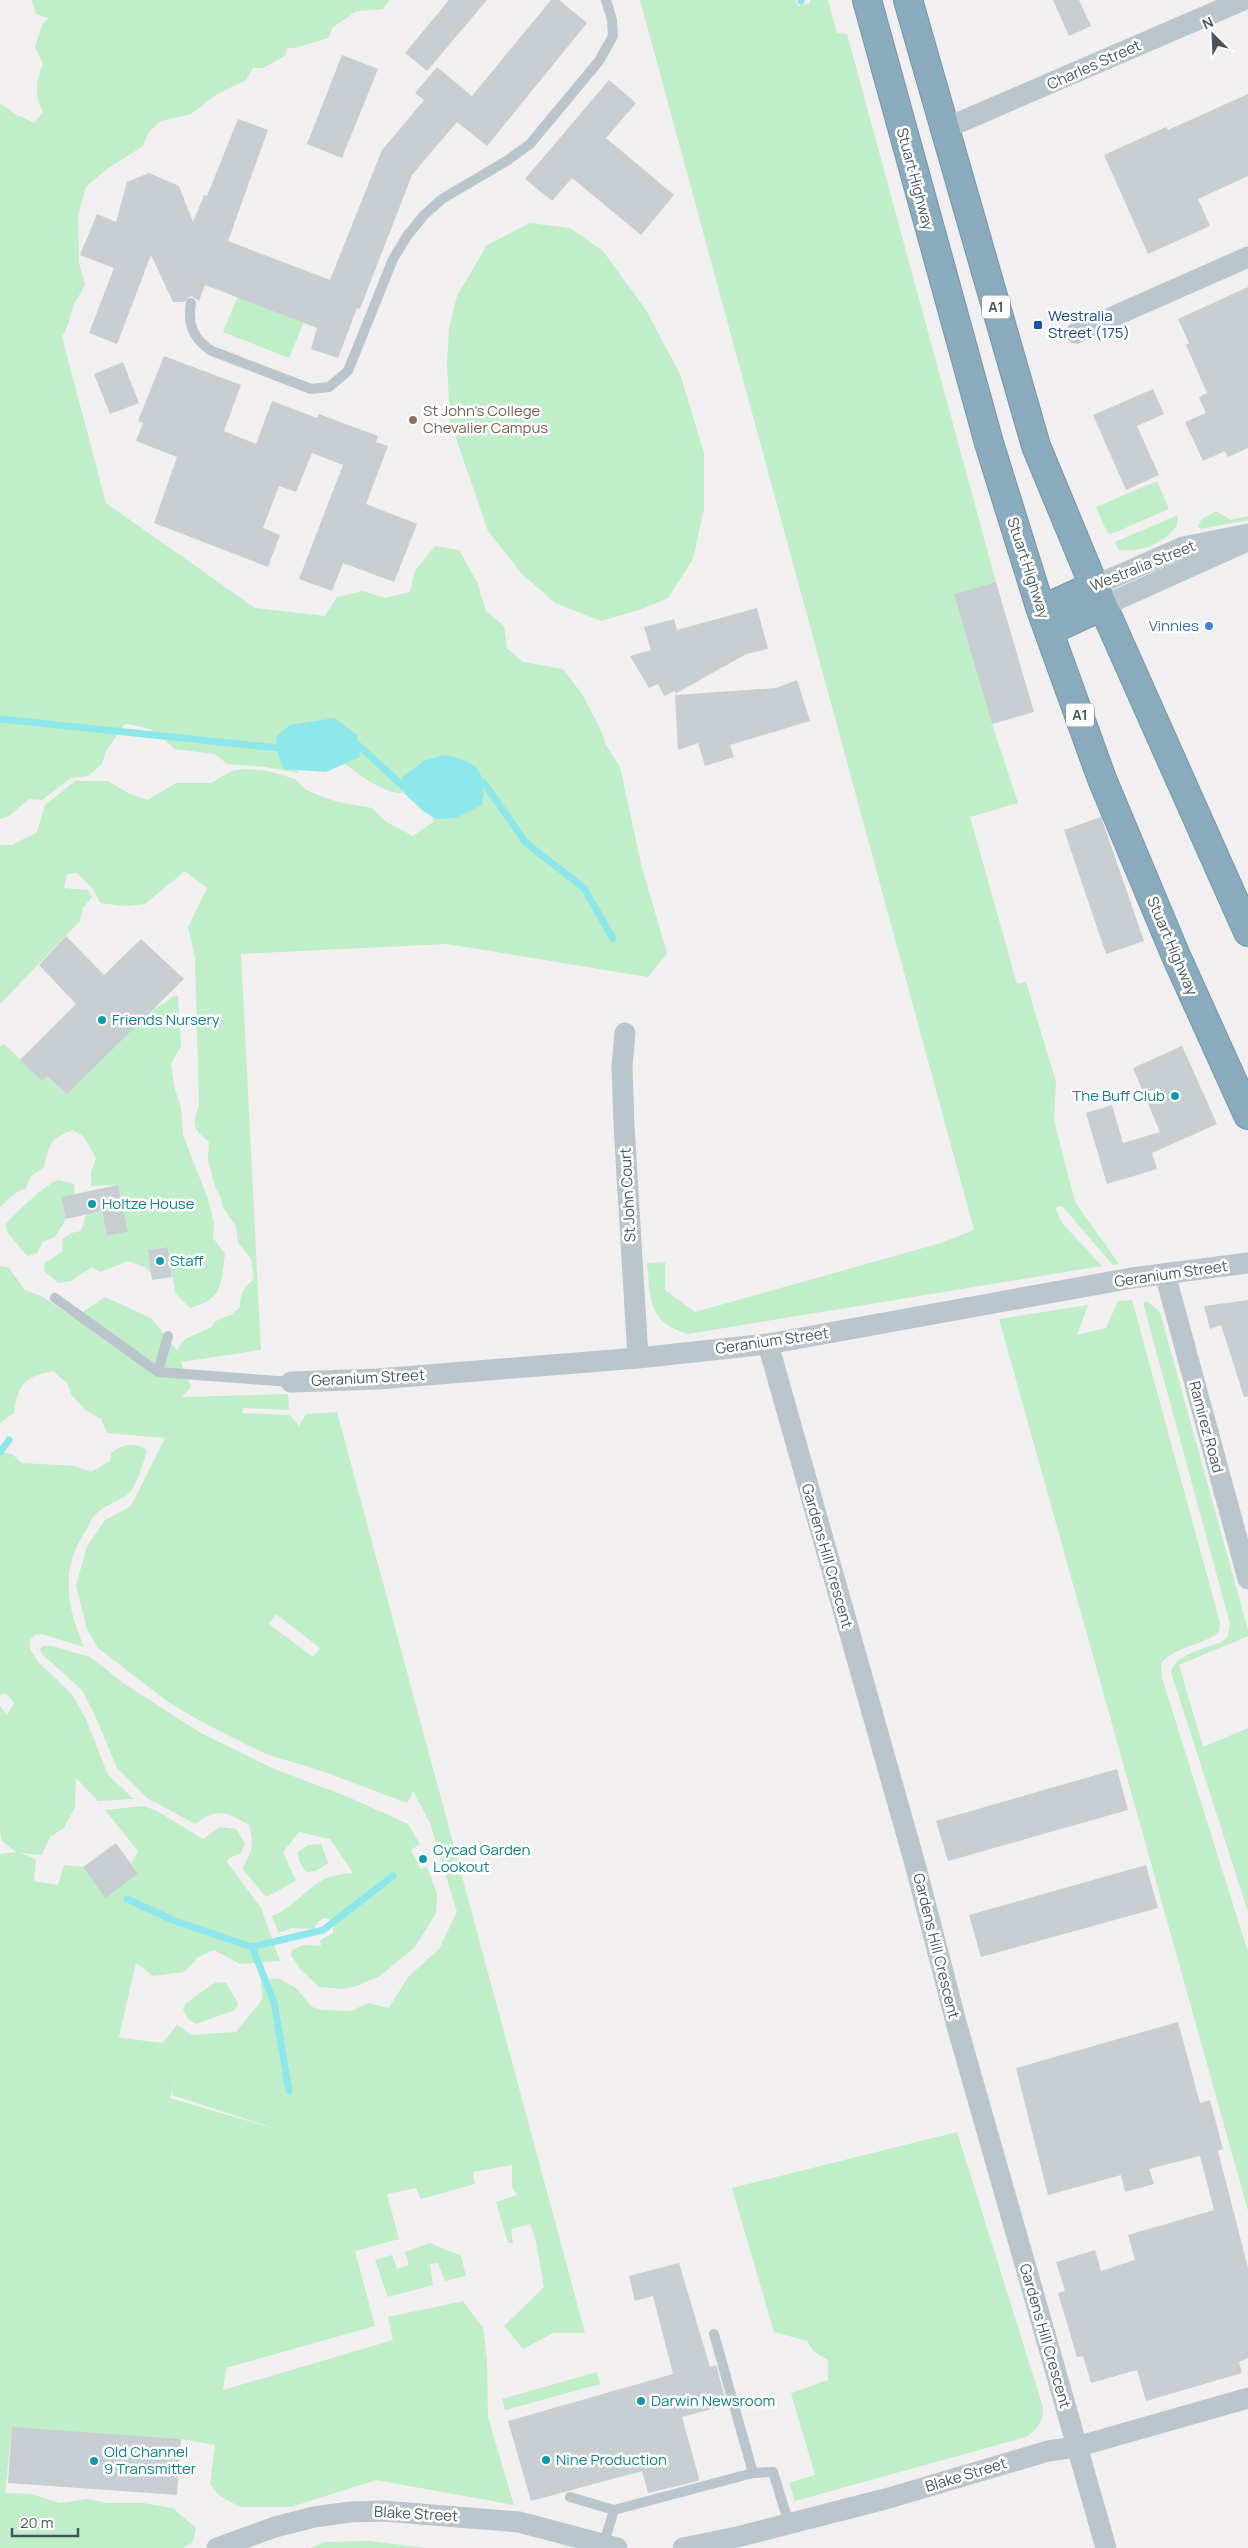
<svg xmlns="http://www.w3.org/2000/svg" width="1248" height="2548" font-family="Manrope,sans-serif">
  <style>
    .green { fill: #bfeec9; fill-rule: evenodd }
    .water { fill: #8ee7ea }
    .lines { fill: none; stroke-linecap: round; stroke-linejoin: round }
    .stream { stroke: #8ee7ea; stroke-width: 7 }
    .building { fill: #c9ced2 }
    .highway-casing { stroke: #7496a8; stroke-width: 30 }
    .lane { stroke: #bbc6cc; stroke-width: 10 }
    .street { stroke: #bbc6cc; stroke-width: 21 }
    .highway { stroke: #89abbd; stroke-width: 28 }
    .transit-dot { fill: #1a4fb4; stroke: #fff; stroke-width: 2 }
    .education-dot { fill: #8d6e63; stroke: #fff; stroke-width: 2 }
    .shop-dot { fill: #3f7fe0; stroke: #fff; stroke-width: 2 }
    .culture-dot { fill: #0f9aa8; stroke: #fff; stroke-width: 2 }
    .labels { text-anchor: middle; stroke-width: 5; stroke-linejoin: round; paint-order: stroke }
    .shield { fill: #fff; stroke: #7f898d; stroke-width: 1 }
    .shield-label { font-size: 14px; font-weight: bold; fill: #48565c }
    .street-label { font-size: 15px; fill: #48565c; stroke: #fff }
    .transit-label { font-size: 15px; fill: #164399; stroke: #fff; text-anchor: start }
    .education-label { font-size: 15px; fill: #785e54; stroke: #fff; text-anchor: start }
    .shop-label { font-size: 15px; fill: #366cbe; stroke: #fff; text-anchor: end }
    .culture-label { font-size: 15px; fill: #0d838f; stroke: #fff; text-anchor: start }
  </style>
  <rect width="100%" height="100%" fill="#f2eff0"/>
  <!-- green -->
  <path class="green" d="M32,0H390L383,9L357,11L333,27L328,38L295,48H287L286,55L263,68H253L246,80L217,94L191,114L161,121L148,133L143,146L107,169L86,187L78,215L79,262L85,285L73,306L69,322L62,337L106,503L255,608L325,616L337,597L363,591L385,598L410,592L415,571L435,546L459,550L477,582L486,611L504,626L507,648L523,662L563,669L582,694L601,730L606,745L620,767L642,868L667,953L648,977L447,944L241,954L261,1350L181,1362L191,1387L182,1397L288,1394L289,1410L244,1408L242,1413L290,1415L299,1426L306,1414L337,1412L585,2333H553L523,2349L504,2326L544,2287L535,2237L530,2224L511,2229L513,2243H508L496,2202L517,2195L512,2187V2165L473,2172L475,2184L421,2199L416,2188L387,2194L399,2239L355,2251L375,2326L226,2368L223,2390L393,2340L388,2317L463,2301L483,2328L487,2359L488,2417L514,2505L376,2480L291,2507H240L220,2496L210,2484L215,2445L181,2439L12,2428L5,2493L31,2494L60,2503L88,2499L107,2503H143L173,2508L196,2528L193,2542L183,2548H0V1854L16,1852L2,1841L0,1832V1706L7,1715L14,1703L6,1693L0,1695V1452L12,1454L22,1463L75,1466L91,1472L110,1461L111,1453C122,1445 134,1441 147,1450C144,1461 136,1489 127,1495C116,1502 103,1506 94,1516C90,1521 88,1528 84,1533C60,1573 67,1606 84,1647L42,1634L35,1635L30,1640V1649L38,1662L72,1694L86,1719L108,1775L134,1799L98,1801L76,1778L75,1807L64,1828L50,1837L42,1855L20,1853L36,1859L34,1881L58,1885L64,1865L83,1867L105,1897L138,1874L131,1864L138,1851L105,1810L144,1806L157,1811L203,1839L220,1827L236,1829L245,1844L240,1854L229,1858L227,1862L261,1908L280,1961L240,1964L214,1950L198,1957L184,1972L153,1976L136,1963L119,2037H114L163,2043L177,2025L191,2035L236,2032L262,2000L261,1981L278,1978L296,1988L312,2007L322,2010L351,2011L368,2003L389,2008L408,1977L439,1949L457,1912L430,1823L413,1791L407,1803L322,1771L269,1755L253,1748L200,1721L168,1702L98,1648L87,1629L76,1586L87,1546L105,1520L131,1506L165,1438L107,1433L101,1419L84,1409L71,1394L67,1383L53,1371C24,1377 18,1384 14,1413L0,1423V1266L8,1267L25,1290L43,1297L74,1318L105,1297L151,1318L177,1350L185,1339L212,1327L214,1322L232,1314L240,1307C240,1294 244,1287 254,1279L251,1259L238,1242L236,1226L222,1206L221,1198L215,1187L208,1159L209,1142C192,1128 192,1125 199,1105L195,958L188,927L207,888L185,871L145,904L125,906L100,903L93,889L77,873L67,874L64,888L88,890L92,897L83,908L80,921L0,1004V845H12L37,832L45,805L75,781H108L130,794L148,800L176,783H211L231,771L246,769L268,771L295,779L306,790L318,795L338,802L372,808L386,822L413,836L433,822L429,800L421,785C415,788 406,794 399,793C372,791 334,753 310,736L298,773L266,767L227,764L215,754L174,749C157,731 149,727 125,724L106,751L102,764L88,776L71,778L42,800L29,799L9,816L0,819V103L15,114L34,123L43,112C34,96 36,81 43,64L35,47L42,25L48,18L36,14ZM276,1614L320,1648L313,1657L269,1624ZM175,2080L172,2095L279,2130L170,2098Z
    M640,0H795L798,6L810,3V0H828L837,33L847,34L996,582L955,594L992,724L1018,803L970,817L1017,984L1026,982L1056,1082L1054,1120L1075,1202L1119,1264L1113,1265L1062,1206L1055,1208L1062,1223L1102,1266L688,1334C647,1322 651,1300 647,1263L665,1262V1290L695,1312L941,1243L974,1230Z
    M530,223L570,228L603,251L646,310L680,374L704,453V509L693,559L668,598L639,610L601,621L555,603L522,574L488,531L450,421L447,363L449,329L457,296L487,245Z
    M239,293L305,319L289,358L223,332Z
    M1157,481L1169,509L1111,534L1107,532L1096,507Z
    M1216,511L1231,520L1248,516V520L1201,529L1198,526L1202,519Z
    M1178,515L1177,525C1163,545 1142,552 1119,550L1115,542Z
    M174,996H178L181,1046L171,1064L174,1086L181,1108L183,1135L208,1199L214,1224L213,1238L225,1254C221,1284 223,1299 190,1308L175,1293L168,1247L148,1250L151,1273L145,1267L128,1261L100,1272L92,1267L71,1281L58,1283L44,1271L45,1263L63,1251L62,1240L71,1233L81,1231L86,1215L102,1211L107,1236L128,1232L118,1185L91,1186V1172L96,1158L83,1136L72,1130C49,1140 50,1143 44,1167L31,1176L26,1188L14,1194L0,1207V1046L4,1044L42,1080L47,1076L67,1094L142,1018Z
    M59,1180L74,1184L75,1194L61,1198L66,1219L55,1237L43,1242L37,1253L27,1256L7,1232L6,1224C14,1214 49,1181 59,1180Z
    M1132,1300L1220,1623L1219,1632C1201,1646 1177,1646 1161,1663L1162,1678L1248,1952V2211L999,1319L1088,1305L1077,1335L1106,1328L1118,1301Z
    M1147,1301L1160,1312L1248,1630V1636L1179,1665L1203,1747L1248,1728V1912L1171,1672C1175,1654 1207,1648 1222,1642L1228,1636L1230,1624L1143,1303Z
    M43,1646H52L90,1657L126,1685L201,1733L272,1768L348,1797L408,1824L420,1844L411,1850L421,1869L427,1867L437,1894L436,1913L415,1947L380,1976L357,1986L342,1989L319,1987L300,1969L291,1955L292,1950L303,1945L321,1946L320,1940L333,1933V1920L324,1918L317,1923L314,1929L292,1928L279,1933L272,1916C293,1908 304,1890 323,1880C332,1875 343,1874 353,1873L330,1839L299,1832L283,1852L296,1881L266,1897L242,1868C253,1853 254,1842 249,1825C226,1812 218,1807 195,1824L147,1798L117,1768L94,1713L82,1690L42,1654L40,1649Z
    M321,1844L328,1863L316,1871L306,1872L299,1861L298,1852L308,1845Z
    M216,1982L226,1983L238,2003L235,2010L196,2024L188,2019L183,2010L186,2003Z
    M957,2132L1043,2407C1043,2422 1038,2429 1026,2437L795,2501L789,2483L815,2475L791,2393L828,2380V2360L814,2352L807,2341L774,2332L732,2188Z
    M430,2243L461,2256L466,2276L445,2281L438,2263L430,2264L433,2285L388,2297L375,2260L392,2255L397,2269L409,2265L405,2252Z
    M597,2372L600,2384L505,2410L502,2399Z
    M369,2541L426,2548H465H310L325,2542Z"/>
  <!-- water -->
  <path class="water" d="M335,718L357,735L360,757L326,772L284,769L278,755L276,737L290,725Z
    M445,755C480,763 486,770 482,805L456,818L436,819L422,810L405,794L402,777L425,760Z"/>
  <g class="lines">
    <!-- stream -->
    <path class="stream" d="M801,0V1
      M0,719L277,748
      M358,745L404,787
      M484,783L526,843L584,888L613,939
      M0,1452L9,1440
      M127,1899L175,1921L252,1947L323,1930L393,1876
      M252,1947L274,2002L289,2091"/>
  </g>
  <!-- building -->
  <path class="building" d="M449,0H487L427,71L405,53Z
    M551,0H559L587,23L487,146L457,122L412,175L360,309L357,308L338,358L311,349L317,328L205,285L199,301L191,296L184,302H173L151,255L117,344L89,333L114,268L80,255L97,214L116,222L127,182L149,173L179,186L193,222L204,195L207,196L238,119L268,130L228,241L330,280L382,150L424,100L415,93L437,67L472,96Z
    M1053,0H1079L1091,26L1069,36Z
    M342,55L378,69L342,158L307,144Z
    M609,80L636,103L606,138L674,195L641,235L572,178L552,201L525,179Z
    M1248,94V176L1198,199L1210,226L1148,254L1104,155L1166,127L1168,130Z
    M1248,287V448L1228,457L1225,451L1203,461L1185,422L1206,413L1199,397L1207,393L1186,345L1189,343L1178,319Z
    M164,356L241,385L224,431L256,444L272,401L317,418L319,414L378,436L376,442L388,446L366,504L417,524L394,582L343,563L332,591L299,579L343,465L312,453L296,492L279,486L263,528L280,535L268,567L154,523L177,457L136,441L143,423L138,421Z
    M123,362L139,403L110,414L94,374Z
    M1153,389L1164,414L1137,426L1159,475L1126,490L1093,415Z
    M996,582L1034,712L992,724L954,594Z
    M757,608L768,649L746,654L675,694V691L664,696L658,684L649,688L630,656L651,650L644,627L674,619L677,630Z
    M797,680L810,721L730,745L734,757L705,766L698,743L678,750L675,695L776,688Z
    M1101,817L1144,941L1106,954L1064,830Z
    M66,936L104,975L141,939L184,979L67,1094L47,1076L42,1081L20,1060L76,1004L39,965Z
    M1182,1046L1217,1124L1152,1153L1157,1169L1107,1184L1086,1113L1112,1105L1123,1143L1160,1132L1133,1068Z
    M118,1185L128,1232L107,1236L102,1211L66,1219L61,1197Z
    M168,1247L172,1277L152,1280L148,1250Z
    M1248,1300V1397H1244L1221,1325L1210,1329L1204,1306Z
    M1117,1769L1128,1810L948,1861L936,1821Z
    M116,1843L138,1874L105,1898L83,1867Z
    M1146,1865L1158,1908L981,1957L969,1915Z
    M1178,2022L1200,2103L1210,2100L1223,2149L1218,2151L1248,2268V2358L1239,2362L1242,2373L1146,2401L1137,2370L1091,2383L1083,2356L1077,2357L1058,2293L1065,2291L1056,2262L1095,2250L1101,2271L1135,2260L1128,2235L1214,2210L1200,2156L1149,2169L1154,2184L1125,2192L1121,2175L1048,2195L1016,2068Z
    M679,2263L710,2367L716,2365L727,2405L682,2417L699,2478L698,2481L648,2493L642,2471L531,2501L508,2421L673,2374L653,2296L635,2301L629,2276Z
    M12,2427L181,2439L177,2495L8,2483Z"/>
  <g class="lines">
    <defs>
      <path id="highway" d="M867,0L989,443L1041,610L1102,779L1176,956L1248,1115
        M908,0L1036,446L1094,586L1248,932
        M1041,610L1094,586
        M1049,631L1103,606"/>
    </defs>
    <!-- highway casing -->
    <use href="#highway" class="highway-casing"/>
    <!-- lane -->
    <path class="lane" d="M191,303C187,324 193,339 212,351L311,389L329,387L348,371L393,259L407,236L424,215L442,199L508,160L530,144L599,61L613,36L612,20L606,0
      M55,1298L158,1372L291,1382
      M158,1372L168,1336
      M714,2334L753,2473L773,2472L789,2524
      M570,2497L614,2510
      M603,2546L614,2510L753,2473"/>
    <!-- street -->
    <path class="street" d="M944,129L1243,0
      M1076,333L1248,257
      M1094,586L1183,547L1248,534
      M1103,606L1243,543
      M625,1033L622,1066L624,1125L638,1358
      M1165,1274L1248,1579
      M768,1344L915,1864L957,2026L1106,2548
      M291,1382L378,1379L638,1358L768,1344L1132,1278L1248,1263
      M217,2548L275,2527L314,2517L350,2512L383,2511L519,2522L617,2548
      M683,2548L737,2537L889,2498L1048,2451L1076,2447L1248,2398"/>
    <!-- highway -->
    <use href="#highway" class="highway"/>
  </g>
  <!-- markers -->
  <rect class="transit-dot" x="1033" y="320" width="10" height="10" rx="2.5"/>
  <circle class="education-dot" cx="413" cy="420" r="5"/>
  <circle class="shop-dot" cx="1209" cy="626" r="5"/>
  <g class="culture-dot">
    <circle cx="102" cy="1020" r="5"/>
    <circle cx="1175" cy="1096" r="5"/>
    <circle cx="92" cy="1204" r="5"/>
    <circle cx="160" cy="1261" r="5"/>
    <circle cx="423" cy="1859" r="5"/>
    <circle cx="641" cy="2401" r="5"/>
    <circle cx="546" cy="2460" r="5"/>
    <circle cx="94" cy="2461" r="5"/>
  </g>
  <g class="labels">
    <!-- shield labels -->
    <g class="shield">
      <rect x="982" y="295.5" width="28" height="23" rx="4"/>
      <rect x="1066" y="703.5" width="28" height="23" rx="4"/>
    </g>
    <g class="shield-label">
      <text x="996" y="312">A1</text>
      <text x="1080" y="720">A1</text>
    </g>
    <!-- street labels -->
    <g class="street-label">
      <text transform="translate(1094 65) rotate(-24)" y="5">Charles Street</text>
      <text transform="translate(915 179) rotate(75)" y="5">Stuart Highway</text>
      <text transform="translate(1143 566) rotate(-22)" y="5">Westralia Street</text>
      <text transform="translate(1028 568) rotate(72)" y="5">Stuart Highway</text>
      <text transform="translate(1172 946) rotate(67)" y="5">Stuart Highway</text>
      <text transform="translate(628 1195) rotate(-93)" y="5">St John Court</text>
      <text transform="translate(1171 1274) rotate(-8)" y="5">Geranium Street</text>
      <text transform="translate(772 1341) rotate(-8)" y="5">Geranium Street</text>
      <text transform="translate(368 1378) rotate(-3)" y="5">Geranium Street</text>
      <text transform="translate(1206 1427) rotate(75)" y="5">Ramirez Road</text>
      <text transform="translate(827 1556) rotate(74)" y="5">Gardens Hill Crescent</text>
      <text transform="translate(936 1946) rotate(76)" y="5">Gardens Hill Crescent</text>
      <text transform="translate(1045 2336) rotate(74)" y="5">Gardens Hill Crescent</text>
      <text transform="translate(966 2475) rotate(-17)" y="5">Blake Street</text>
      <text transform="translate(416 2514) rotate(3)" y="5">Blake Street</text>
    </g>
    <!-- transit labels -->
    <g class="transit-label">
      <text x="1048" y="321">Westralia<tspan x="1048" dy="17">Street (175)</tspan></text>
    </g>
    <!-- education labels -->
    <g class="education-label">
      <text x="423" y="416">St John's College<tspan x="423" dy="17">Chevalier Campus</tspan></text>
    </g>
    <!-- shop labels -->
    <g class="shop-label">
      <text x="1199" y="631">Vinnies</text>
    </g>
    <!-- culture labels -->
    <g class="culture-label">
      <text x="112" y="1025">Friends Nursery</text>
      <text x="1165" y="1101" text-anchor="end">The Buff Club</text>
      <text x="102" y="1209">Holtze House</text>
      <text x="170" y="1266">Staff</text>
      <text x="433" y="1855">Cycad Garden<tspan x="433" dy="17">Lookout</tspan></text>
      <text x="651" y="2406">Darwin Newsroom</text>
      <text x="104" y="2457">Old Channel<tspan x="104" dy="17">9 Transmitter</tspan></text>
      <text x="556" y="2465">Nine Production</text>
    </g>
  </g>
  <!-- north arrow -->
  <g transform="translate(1213 35) rotate(336)" stroke="#ffffff" stroke-width="4" paint-order="stroke">
  <path d="M0-4L9 19L0 12L-9 19Z" fill="#48565c"/>
  <text y="-8" font-size="14" font-weight="bold" text-anchor="middle" fill="#48565c">N</text>
  </g>
  <!-- scale -->
  <path d="M12 2528v8h66v-8" fill="none" stroke="#48565c" stroke-width="2.5"/>
  <text x="20" y="2528" font-size="15" fill="#48565c" stroke="#ffffff" stroke-width="4" paint-order="stroke">20 m</text>
</svg>
